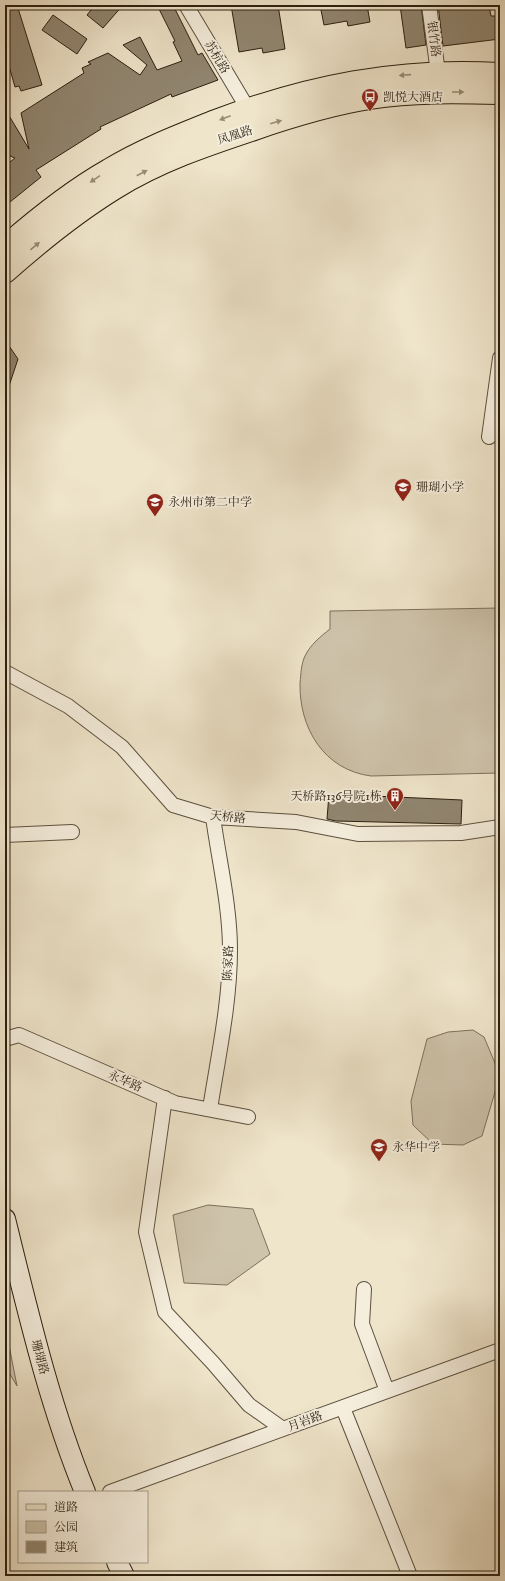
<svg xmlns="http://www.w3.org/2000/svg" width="505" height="1581" font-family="'IM FELL DW Pica','Noto Serif SC',serif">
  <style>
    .green { fill: #cec3ab; stroke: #7c715d }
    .building { fill: #918671; stroke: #2b1f0f }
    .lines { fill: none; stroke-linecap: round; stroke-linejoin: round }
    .street-casing { stroke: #5c503e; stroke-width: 16 }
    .secondary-casing { stroke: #2b1f0f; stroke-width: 22 }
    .primary-casing { stroke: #2b1f0f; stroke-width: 24 }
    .street { stroke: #f5eedd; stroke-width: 14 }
    .secondary { stroke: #f5eedd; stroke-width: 20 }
    .primary { stroke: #efe5cb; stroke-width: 22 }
    .oneway { fill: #978c76 }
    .labels { text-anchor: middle; stroke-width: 4; stroke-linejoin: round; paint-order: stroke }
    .street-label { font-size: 12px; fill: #2b1f0f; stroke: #f5eedd }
    .poi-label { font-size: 12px; fill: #2b1f0f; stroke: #f5eedd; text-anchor: start }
  </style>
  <rect width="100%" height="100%" fill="#efe5cb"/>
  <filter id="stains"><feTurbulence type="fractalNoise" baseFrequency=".005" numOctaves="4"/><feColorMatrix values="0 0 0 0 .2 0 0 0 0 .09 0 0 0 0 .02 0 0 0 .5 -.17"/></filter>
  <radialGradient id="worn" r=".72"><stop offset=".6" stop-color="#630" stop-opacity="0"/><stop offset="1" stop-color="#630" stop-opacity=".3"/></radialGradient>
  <!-- green -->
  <path class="green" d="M500,608V773L371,776C324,770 299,728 300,683C301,674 301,664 305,656C310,645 321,636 330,629V611Z
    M473,1030L484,1037L500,1075L482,1136L463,1145L433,1144L413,1125L411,1101L427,1039L448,1032Z
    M208,1205L253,1209L270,1254L227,1285L184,1283L173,1215Z
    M5,1325L17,1386L5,1366Z"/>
  <!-- building -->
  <path class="building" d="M5,5H17L42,85L21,91L19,86L15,87L5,52Z
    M95,5H123L103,28L87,15Z
    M157,5H173L198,55L202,53L218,80L172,97L171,94L100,127L101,129L36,170L41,177L5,206V166L15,158L5,154V109L29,149L21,113L84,73L82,68L91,64L88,62L108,53L140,75L147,65L123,45L140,37L157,70L182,61L173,42L175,41Z
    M231,5H278L285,49L263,53L262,48L239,52Z
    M320,5H367L370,22L348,26L347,21L324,25Z
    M400,5H421L426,45L406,48Z
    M438,5H489L491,16H500V39L443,46Z
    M53,15L87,39L77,54L42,30Z
    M5,340L18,359L7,392L5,391Z
    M329,794L462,800L461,824L336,821L327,819Z"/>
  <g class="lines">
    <defs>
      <path id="street" d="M186,5L248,109
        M429,5L438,73
        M489,437L500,358
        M5,672L68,706L122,747L173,805L213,817L296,822L358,834L461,833L500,827
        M5,835L72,832
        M5,1039L19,1035L175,1103L248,1117
        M165,1098L146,1232L165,1312L213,1363L249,1405L283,1429
        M210,1109C218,1057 230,1003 230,950C230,906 219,861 213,817
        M364,1289L362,1324L387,1391
        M343,1408L410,1576
        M110,1492L500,1350"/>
      <path id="secondary" d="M5,1219C28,1312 49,1404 85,1492
        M117,1562L124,1576"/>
      <path id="primary" d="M5,247C37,219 72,191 109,170C142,150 178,136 213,122C308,86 398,68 500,74
        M5,272C40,241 76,212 115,188C158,161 206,145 254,129C292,116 331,104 370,98C413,91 457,92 500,93"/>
    </defs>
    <!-- street casing -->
    <use href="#street" class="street-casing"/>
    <!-- secondary casing -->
    <use href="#secondary" class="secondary-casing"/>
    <!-- primary casing -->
    <use href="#primary" class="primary-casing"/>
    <!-- street -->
    <use href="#street" class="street"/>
    <!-- secondary -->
    <use href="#secondary" class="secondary"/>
    <!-- primary -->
    <use href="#primary" class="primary"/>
  </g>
  <!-- one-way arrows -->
  <defs><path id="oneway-solid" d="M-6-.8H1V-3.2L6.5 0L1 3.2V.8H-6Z"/></defs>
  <g class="oneway">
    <use href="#oneway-solid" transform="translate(405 75) rotate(176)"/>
    <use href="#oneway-solid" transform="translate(458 92)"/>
    <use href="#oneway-solid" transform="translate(225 118) rotate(159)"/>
    <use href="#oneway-solid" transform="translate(276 122) rotate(-16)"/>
    <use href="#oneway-solid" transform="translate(142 173) rotate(-28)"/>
    <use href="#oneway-solid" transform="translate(95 179) rotate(146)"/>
    <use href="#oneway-solid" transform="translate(35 246) rotate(-40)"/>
  </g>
  <!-- icons -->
  <defs>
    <symbol id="bus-pin" viewBox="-11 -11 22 30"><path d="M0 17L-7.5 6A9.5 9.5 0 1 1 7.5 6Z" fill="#8f2418" stroke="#f5eedd"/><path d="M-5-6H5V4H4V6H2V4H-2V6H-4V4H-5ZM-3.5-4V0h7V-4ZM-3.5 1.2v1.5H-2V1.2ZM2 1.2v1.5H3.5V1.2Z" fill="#fff"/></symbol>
    <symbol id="school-pin" viewBox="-11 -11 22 30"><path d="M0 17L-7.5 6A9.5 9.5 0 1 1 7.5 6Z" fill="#8f2418" stroke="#f5eedd"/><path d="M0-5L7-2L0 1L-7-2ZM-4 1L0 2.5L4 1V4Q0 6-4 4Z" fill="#fff"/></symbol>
    <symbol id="building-pin" viewBox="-11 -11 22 30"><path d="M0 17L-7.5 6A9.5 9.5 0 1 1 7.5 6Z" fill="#8f2418" stroke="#f5eedd"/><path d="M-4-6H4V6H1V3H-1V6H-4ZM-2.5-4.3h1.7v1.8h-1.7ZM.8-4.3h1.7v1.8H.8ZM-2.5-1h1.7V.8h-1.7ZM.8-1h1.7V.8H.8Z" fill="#fff"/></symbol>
  </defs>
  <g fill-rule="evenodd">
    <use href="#bus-pin" x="360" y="87" width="20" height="27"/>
    <use href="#school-pin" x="393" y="477" width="20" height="27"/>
    <use href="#school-pin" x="145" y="492" width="20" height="27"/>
    <use href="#building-pin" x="385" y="786" width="20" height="27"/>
    <use href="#school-pin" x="369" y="1137" width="20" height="27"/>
  </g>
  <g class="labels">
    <!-- street labels -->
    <g class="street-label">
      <text transform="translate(434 39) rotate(83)" y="4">银竹路</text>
      <text transform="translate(217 57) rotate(59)" y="4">苏杭路</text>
      <text transform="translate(235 135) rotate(-18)" y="4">凤凰路</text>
      <text transform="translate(228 817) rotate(6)" y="4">天桥路</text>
      <text transform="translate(228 963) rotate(-88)" y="4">陈家路</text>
      <text transform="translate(125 1081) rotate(23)" y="4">永华路</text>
      <text transform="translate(40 1357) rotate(75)" y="4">珊瑚路</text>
      <text transform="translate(305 1421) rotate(-20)" y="4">月岩路</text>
    </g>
    <!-- poi labels -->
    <g class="poi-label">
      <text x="383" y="101">凯悦大酒店</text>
      <text x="416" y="491">珊瑚小学</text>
      <text x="168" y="506">永州市第二中学</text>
      <text x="382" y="800" text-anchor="end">天桥路136号院1栋</text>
      <text x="392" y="1151">永华中学</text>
    </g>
  </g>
  <!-- margin -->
  <rect width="505" height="1581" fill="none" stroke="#efe5cb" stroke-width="20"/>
  <rect x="6" y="6" width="493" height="1569" fill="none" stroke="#2b1f0f" stroke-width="2"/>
  <rect x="10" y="10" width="485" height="1561" fill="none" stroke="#2b1f0f"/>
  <!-- legend -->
  <rect x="18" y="1491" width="130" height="72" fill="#f5eedd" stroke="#a49b8b"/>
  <rect x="26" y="1504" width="20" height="6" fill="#efe5cb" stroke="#a49b8b"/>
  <text x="54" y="1511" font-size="12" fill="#2b1f0f">道路</text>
  <rect x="26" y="1521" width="20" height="12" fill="#cec3ab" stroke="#a49b8b"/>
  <text x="54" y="1531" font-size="12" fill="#2b1f0f">公园</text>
  <rect x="26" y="1541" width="20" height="12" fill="#918671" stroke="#a49b8b"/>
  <text x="54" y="1551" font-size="12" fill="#2b1f0f">建筑</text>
  <rect width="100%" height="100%" filter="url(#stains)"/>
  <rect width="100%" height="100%" fill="url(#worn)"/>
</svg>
